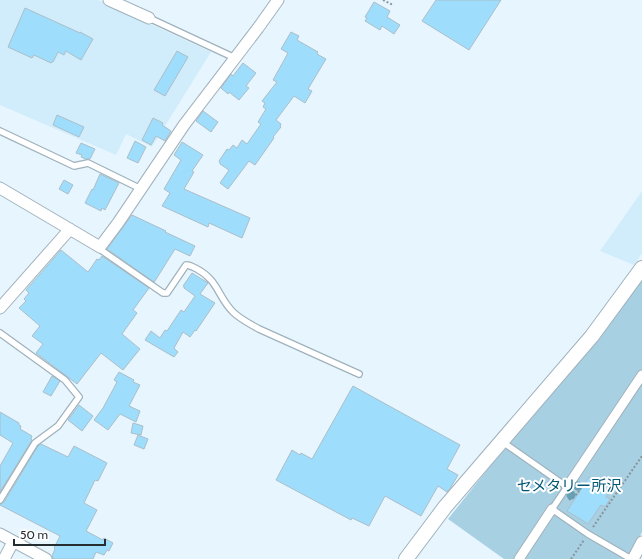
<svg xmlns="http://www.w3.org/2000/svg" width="642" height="559" font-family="Cabin,'Noto Sans JP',sans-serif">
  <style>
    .built { fill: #d1ecfa }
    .green { fill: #a8d0e3 }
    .building { fill: #9eddfc; stroke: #acbec8 }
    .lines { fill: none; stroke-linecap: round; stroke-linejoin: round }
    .service-casing { stroke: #a0b2bc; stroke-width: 8 }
    .pedestrian-casing { stroke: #a0b2bc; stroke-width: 11 }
    .minor-casing { stroke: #a0b2bc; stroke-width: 13 }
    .tertiary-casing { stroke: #a0b2bc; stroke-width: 16 }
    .path { stroke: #89949a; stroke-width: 2; stroke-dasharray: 2 2; stroke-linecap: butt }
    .service { stroke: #fff; stroke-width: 5.5 }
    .pedestrian { stroke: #fff; stroke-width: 9 }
    .minor { stroke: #fff; stroke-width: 11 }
    .tertiary { stroke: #fff; stroke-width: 14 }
    .tree { fill: #689fb3 }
    .labels { text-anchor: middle; stroke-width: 4; stroke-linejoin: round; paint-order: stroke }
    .park-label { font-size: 15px; fill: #005775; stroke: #fff }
  </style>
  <rect width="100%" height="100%" fill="#e7f6fe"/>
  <!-- built -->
  <path class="built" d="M0,0H98L211,52L152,147L126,134L116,155L0,105Z
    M642,191V253L634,265L600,251Z"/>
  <!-- green -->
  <path class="green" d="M642,278V532L628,559H504L448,519L507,445Z"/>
  <!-- building -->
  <path class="building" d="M436,0H501L469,50L422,21Z
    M374,2L390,11L387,17L400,25L394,34L382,26L380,30L365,21L367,18L365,17Z
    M25,8L80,33V32L93,39L81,60L66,51L64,55L58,52L53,62H52L51,63L34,55L32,58L8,47Z
    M291,32L299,36L297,40L318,52L317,54L326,59L308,89L312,91L305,103L294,96L276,120L281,124L280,126L281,127L273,137L274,138L255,165L249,161L228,189L220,183L229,170L220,164V163L219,161L227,149L229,150L233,145L237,148L242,140L247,144L261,124L258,122L266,109L263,107L265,103L262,101L277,82L273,80L288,53L281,49Z
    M177,51L188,57L165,96L154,90Z
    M243,63L256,73L246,86L249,88L239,100L229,92L228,94L221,88L231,74L233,76Z
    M203,111L218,122L211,132L196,121Z
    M57,115L84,127L79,137L53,125Z
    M153,118L163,123L162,125L171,131L165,141L156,136L151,145L142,140Z
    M135,141L146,147L138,163L127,158Z
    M182,142L203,155L192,171L194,172L184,189L250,218L242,238L209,223L208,227L162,206L170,193L164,189L181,160L174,155Z
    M81,143L95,149L90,159H86L81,157L82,155L76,153Z
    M100,174L119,183L105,210L102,208L101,211L85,203L92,189L93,190Z
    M64,180L73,185L68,194L59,189Z
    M132,215L166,231L165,232L195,246L190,256L175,249L155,281L154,282L107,249Z
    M61,250L88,272L97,259L99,260L102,256L149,288L133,310L137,313L122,334L140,349L123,370L101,353L77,384L36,353L43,344L32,336L40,326L19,308L26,301L24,299L29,293L26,290Z
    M192,273L208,283L200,294L215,303L196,331L195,330L190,337L183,332L174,348L178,352L174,357L145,340L151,331L160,338L165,330L167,331L181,310L184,312L195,296L184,288V286H183Z
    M119,372L134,380L133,382L140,385L129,406L140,411L136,422L120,414L108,430L94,420L103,408L117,382L114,380Z
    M52,376L60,381L51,396L43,392Z
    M353,386L460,445L447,469L458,475L451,487L447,492L438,486L421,516L385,496L369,526L352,518L351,520L276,480L292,450L300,455L301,453L312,459Z
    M79,405L93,416L82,431L68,420Z
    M0,412L19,423V425L21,426L20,429L32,436L31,439L32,440L0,492V466L13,443L0,435Z
    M133,423L143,426L141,435L131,433Z
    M138,435L148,439L144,449L134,445Z
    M41,444L68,457L74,446L107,463L98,481L95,480L84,503L97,510L86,531L103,540L104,538L113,543L109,551L107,550L104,555L96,552L93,559H53L52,556L55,549L54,548L60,536L0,505V504L4,502L38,446Z
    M589,477L610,491L606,497L610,499L605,507L601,505L588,524L567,511Z"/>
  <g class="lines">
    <defs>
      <path id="service" d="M149,18L235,58
        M0,131L74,166L88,163L141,189
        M100,247L101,250L163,293H167L186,265C190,265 193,267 197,269C218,280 218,297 233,312C240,319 250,324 259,329L359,374
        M0,333L65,380L79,397L58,426L35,443L0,500
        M507,445L567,487L552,509L588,534L631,559"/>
      <path id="pedestrian" d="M567,487L642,375
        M519,559L552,509"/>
      <path id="minor" d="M109,0L149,18
        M0,188L100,247L118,223L184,125L258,28L278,0
        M0,308L70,229
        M0,534L46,559
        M4,559L13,542
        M633,559L642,542"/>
      <path id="tertiary" d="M406,559L445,507L592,336L642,268"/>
    </defs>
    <!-- service casing -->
    <use href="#service" class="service-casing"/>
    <!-- pedestrian casing -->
    <use href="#pedestrian" class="pedestrian-casing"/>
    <!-- minor casing -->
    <use href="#minor" class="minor-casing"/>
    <!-- tertiary casing -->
    <use href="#tertiary" class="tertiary-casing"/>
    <!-- path -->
    <path class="path" d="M383,0L393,5
      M569,500L578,493L580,487
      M593,527L642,456
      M571,559L584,540"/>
    <!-- service -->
    <use href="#service" class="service"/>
    <!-- pedestrian -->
    <use href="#pedestrian" class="pedestrian"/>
    <!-- minor -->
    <use href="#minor" class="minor"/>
    <!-- tertiary -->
    <use href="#tertiary" class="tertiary"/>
  </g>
  <!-- trees -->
  <g class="tree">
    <circle cx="578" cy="486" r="4.5"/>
    <circle cx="571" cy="495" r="4.5"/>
  </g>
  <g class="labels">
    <!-- park labels -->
    <g class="park-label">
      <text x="569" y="491">セメタリー所沢</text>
    </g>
  </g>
  <!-- scale -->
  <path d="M14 539v6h91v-6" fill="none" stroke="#262d31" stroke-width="2"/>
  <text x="20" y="539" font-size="12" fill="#262d31" stroke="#ffffff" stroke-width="3" paint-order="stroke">50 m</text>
</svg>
